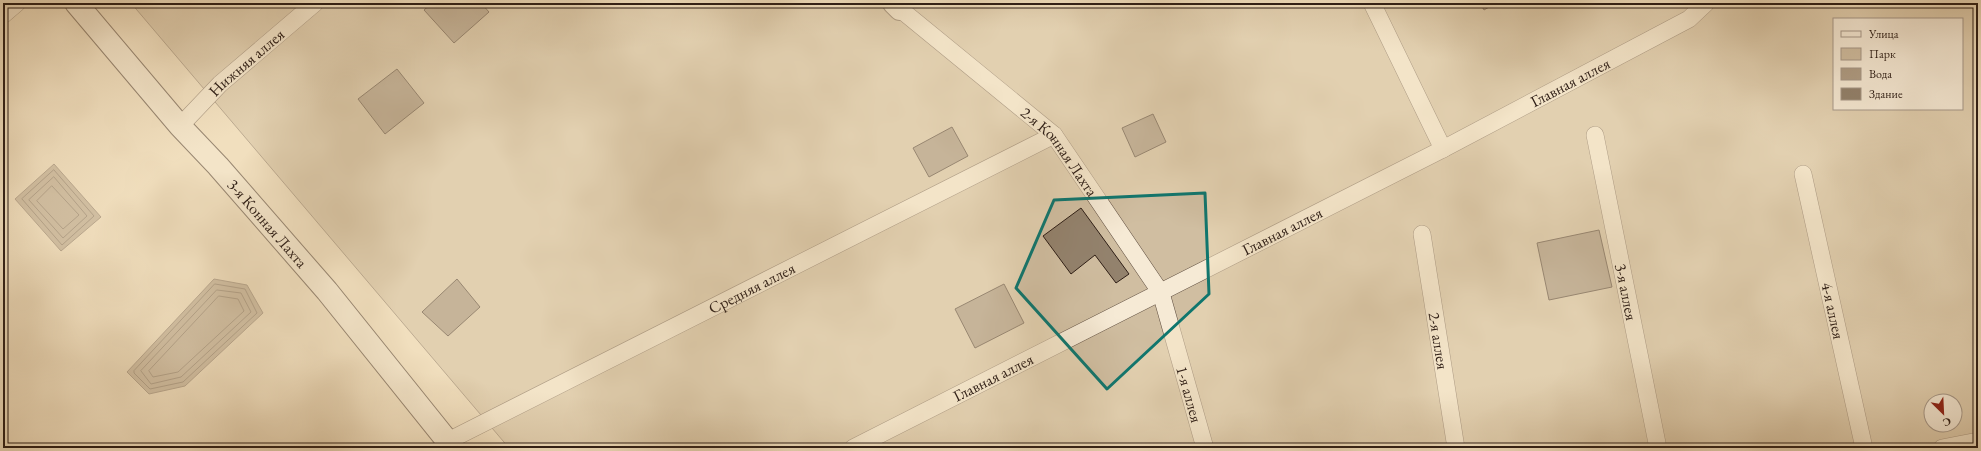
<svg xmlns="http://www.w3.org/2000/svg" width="1981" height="451" font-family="'EB Garamond',serif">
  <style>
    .green { fill: #d0bea1; stroke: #7f6e5c; fill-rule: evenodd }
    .water { fill: #af9d85; stroke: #7b6a59 }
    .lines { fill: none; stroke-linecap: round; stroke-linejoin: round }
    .shore { stroke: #6e5e4e; stroke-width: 1 }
    .building { fill: #93826d; stroke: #2e1e16 }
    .lane-casing { stroke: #5f4e40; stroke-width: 18 }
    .street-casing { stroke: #5f4e40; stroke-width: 24 }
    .secondary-casing { stroke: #2e1e16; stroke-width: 24 }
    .lane { stroke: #f6ead5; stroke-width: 17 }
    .street { stroke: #f6ead5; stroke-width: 22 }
    .secondary { stroke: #f6ead5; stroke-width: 22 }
    .marked { fill: none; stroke: #0f766e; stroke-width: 3; stroke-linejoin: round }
    .labels { text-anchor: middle; stroke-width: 4; stroke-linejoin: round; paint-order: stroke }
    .street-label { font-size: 16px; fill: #2e1e16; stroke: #f6ead5 }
  </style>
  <rect width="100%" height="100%" fill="#f1dfbe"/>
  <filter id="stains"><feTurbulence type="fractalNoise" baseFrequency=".005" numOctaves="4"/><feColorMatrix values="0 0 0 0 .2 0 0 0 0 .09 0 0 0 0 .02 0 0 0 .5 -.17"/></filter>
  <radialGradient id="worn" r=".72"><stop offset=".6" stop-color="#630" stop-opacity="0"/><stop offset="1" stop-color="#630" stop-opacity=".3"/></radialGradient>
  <!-- green -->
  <path class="green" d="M131,3H1978V448H509ZM1834,19H1962V109H1834ZM1931,401H1955V425H1931Z"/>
  <!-- water -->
  <path class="water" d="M54,164L101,217L61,251L15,199Z
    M214,279L247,285L263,313L185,386L149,394L127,372Z"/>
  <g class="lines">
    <!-- shore -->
    <path class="shore" d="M54,170L94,216L62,245L22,199Z
      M54,177L87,216L63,238L29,200Z
      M52,186L79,215L63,229L37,201Z
      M215,284L245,289L257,313L183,382L150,389L134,373V371Z
      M217,290L241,293L251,312L181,377L151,384L141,371Z
      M219,296L238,299L244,311L178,372L153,377L149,371Z"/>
  </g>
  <!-- building -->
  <path class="building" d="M432,3H481L489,12L454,43L424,10Z
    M1480,3H1496L1484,10Z
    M397,69L424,103L385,134L358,99Z
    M1153,114L1166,142L1135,157L1122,128Z
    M952,127L968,156L929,177L913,148Z
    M1081,208L1129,274L1116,283L1095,255L1071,274L1043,236Z
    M1599,230L1612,287L1549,300L1537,243Z
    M457,279L480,307L448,336L422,312Z
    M1004,284L1024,323L975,348L955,309Z"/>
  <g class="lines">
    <defs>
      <g id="lane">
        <path d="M1372,3L1443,149"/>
        <path id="s1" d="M900,9L1054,135L1161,293L1205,448"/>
        <path d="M3,15L17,3"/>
        <path id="s2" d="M180,126L220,84L315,3"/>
        <path id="s3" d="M1595,135L1658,448"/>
        <path id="s4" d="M1803,174L1864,448"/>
        <path id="s5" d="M1422,234L1456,448"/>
        <path id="s6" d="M448,441L1054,135"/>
        <path id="s7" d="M853,448L1443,149L1689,19L1706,3"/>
        <path d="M1942,448L1978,441"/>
      </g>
      <path id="street" d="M894,3L900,9"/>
      <g id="secondary">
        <path id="s8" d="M76,3L180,126L218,166L327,291L453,448"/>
      </g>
    </defs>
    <!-- lane casing -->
    <use href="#lane" class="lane-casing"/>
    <!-- street casing -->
    <use href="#street" class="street-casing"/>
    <!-- secondary casing -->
    <use href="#secondary" class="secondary-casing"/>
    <!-- lane -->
    <use href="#lane" class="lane"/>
    <!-- street -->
    <use href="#street" class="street"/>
    <!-- secondary -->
    <use href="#secondary" class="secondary"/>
  </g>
  <!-- marked area -->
  <path d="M0 0H1981V451H0ZM1205,193L1209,294L1107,389L1016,288L1054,200Z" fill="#f1dfbe" fill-opacity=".55" fill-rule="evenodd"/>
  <path class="marked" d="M1205,193L1209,294L1107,389L1016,288L1054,200Z"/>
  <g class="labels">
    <!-- street labels -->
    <g class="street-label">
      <text dy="6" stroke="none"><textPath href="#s2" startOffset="92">Нижняя аллея</textPath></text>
      <text dy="6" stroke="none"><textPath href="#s7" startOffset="805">Главная аллея</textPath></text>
      <text dy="6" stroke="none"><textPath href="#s1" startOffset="215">2-я Конная Лахта</textPath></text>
      <text dy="6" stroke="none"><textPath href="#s8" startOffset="292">3-я Конная Лахта</textPath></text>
      <text dy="6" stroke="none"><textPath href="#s7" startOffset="481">Главная аллея</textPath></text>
      <text dy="6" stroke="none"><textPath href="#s6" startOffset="340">Средняя аллея</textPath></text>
      <text dy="6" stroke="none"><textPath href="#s3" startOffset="160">3-я аллея</textPath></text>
      <text dy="6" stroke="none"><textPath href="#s4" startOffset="140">4-я аллея</textPath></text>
      <text dy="6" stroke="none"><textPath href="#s5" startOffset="108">2-я аллея</textPath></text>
      <text dy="6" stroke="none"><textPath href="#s7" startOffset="157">Главная аллея</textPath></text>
      <text dy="6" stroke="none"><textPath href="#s1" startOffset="495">1-я аллея</textPath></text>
    </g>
  </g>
  <!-- margin -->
  <rect width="1981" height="451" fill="none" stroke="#f1dfbe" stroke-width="16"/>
  <rect x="4" y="4" width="1973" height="443" fill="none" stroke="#2e1e16" stroke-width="2"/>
  <rect x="8" y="8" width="1965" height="435" fill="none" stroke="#2e1e16"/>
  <!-- legend -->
  <rect x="1833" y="18" width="130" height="92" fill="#f6ead5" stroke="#a69889"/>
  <rect x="1841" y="31" width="20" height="6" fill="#f6ead5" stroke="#a69889"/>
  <text x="1869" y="38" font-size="12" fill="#2e1e16">Улица</text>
  <rect x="1841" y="48" width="20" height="12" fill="#d0bea1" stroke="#a69889"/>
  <text x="1869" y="58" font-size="12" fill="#2e1e16">Парк</text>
  <rect x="1841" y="68" width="20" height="12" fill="#af9d85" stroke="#a69889"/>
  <text x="1869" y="78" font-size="12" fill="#2e1e16">Вода</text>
  <rect x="1841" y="88" width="20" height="12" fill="#93826d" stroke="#a69889"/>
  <text x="1869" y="98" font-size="12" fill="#2e1e16">Здание</text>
  <!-- north arrow -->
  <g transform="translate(1943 413) rotate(156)"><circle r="19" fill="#f6ead5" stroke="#a69889"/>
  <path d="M0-3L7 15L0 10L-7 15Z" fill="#8f2418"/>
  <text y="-6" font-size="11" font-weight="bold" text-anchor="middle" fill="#2e1e16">С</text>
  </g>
  <rect width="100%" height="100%" filter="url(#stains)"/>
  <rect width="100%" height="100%" fill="url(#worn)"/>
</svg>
